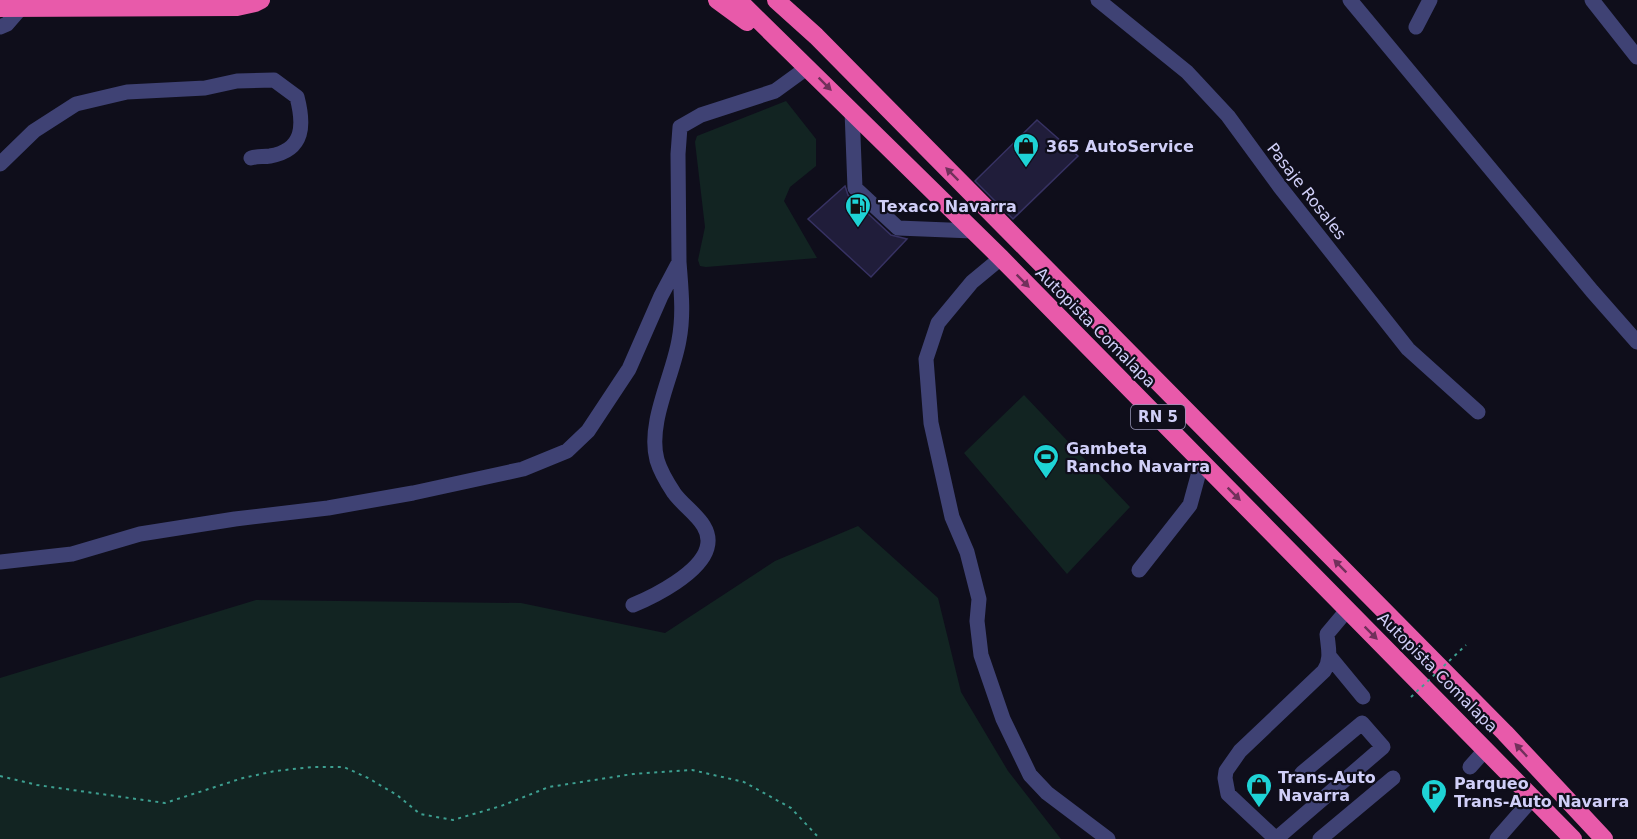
<svg xmlns="http://www.w3.org/2000/svg" width="1637" height="839" font-family="'DejaVu Sans',sans-serif">
  <style>
    .green { fill: #122422 }
    .building { fill: #201d3a; stroke: #373263; stroke-width: 1.5 }
    .lines { fill: none; stroke-linecap: round; stroke-linejoin: round }
    .path { stroke: #3d9f90; stroke-width: 2; stroke-dasharray: 3 4.5; stroke-linecap: butt }
    .minor { stroke: #3f4274; stroke-width: 15 }
    .highway { stroke: #e85aaa; stroke-width: 18 }
    .path-bridge { stroke: #3d9f90; stroke-width: 2; stroke-dasharray: 3 4.5; stroke-linecap: butt }
    .oneway { fill: #71305b }
    .labels { text-anchor: middle; stroke-width: 4.5; stroke-linejoin: round; paint-order: stroke }
    .shield { fill: #0f0e1b; stroke: #9695b6; stroke-width: 1.5 }
    .shield-label { font-size: 15px; font-weight: bold; fill: #d0cff8 }
    .poi-label { font-size: 16px; font-weight: bold; fill: #d0cff8; stroke: #0f0e1b; text-anchor: start }
    .street-label { font-size: 16px; fill: #d0cff8; stroke: #0f0e1b }
  </style>
  <rect width="100%" height="100%" fill="#0f0e1b"/>
  <!-- green -->
  <path class="green" d="M786,101L816,139V166L790,187L784,201L817,258L706,267L700,266L698,260L705,227L695,142L697,136Z
    M1024,395L1130,507L1067,574L964,453Z
    M858,526L938,598L961,692L1008,771L1061,839H0V678L256,600L521,603L665,633L775,561Z"/>
  <!-- building -->
  <path class="building" d="M1037,120L1078,156L1013,219L975,181Z
    M845,186L848,195L891,235L907,239L871,277L808,219Z"/>
  <g class="lines">
    <!-- path -->
    <path class="path" d="M0,776L37,785L165,803L243,778L275,771L313,767H344L368,778L397,795L420,814L453,820L501,806L549,787L633,774L692,770L744,782L791,808L820,839"/>
    <!-- minor -->
    <path class="minor" d="M1098,0L1187,72L1228,116L1280,187L1408,349L1478,412
      M1350,0L1592,291L1637,342
      M1592,0L1637,57
      M0,27L7,24L20,9
      M1416,27L1430,0
      M852,111L855,188L898,228L973,231
      M0,164L34,131L76,104L127,92L205,88L237,81L274,80L297,97C304,124 305,150 270,156C263,157 257,156 251,158
      M1001,258L972,282L938,323L926,359L931,423L952,517L967,552L979,599L977,621L981,655L1003,719L1030,775L1047,793L1108,839
      M0,562L72,554L140,534L235,519L328,508L413,493L523,469L567,451L588,431L629,369L661,296L679,262L678,154L680,127L701,115L775,91L808,67
      M1139,570L1190,505L1202,461
      M633,605C655,596 700,573 707,548C714,524 686,510 674,493C668,484 660,470 657,460C647,423 673,376 679,340C684,314 681,289 679,262
      M1330,657L1363,697
      M1470,767L1486,749
      M1276,839L1228,794L1225,778L1226,771L1240,751L1324,671C1332,659 1328,647 1327,634L1348,609
      M1276,839L1383,747L1362,723L1302,773
      M1320,839L1393,778
      M1497,839L1533,798"/>
    <!-- highway -->
    <path class="highway" d="M717,0L747,22
      M738,0L1001,258L1573,839
      M776,0L816,36L1505,733L1604,839
      M0,8L237,7L255,3L261,0"/>
    <!-- path-bridge -->
    <path class="path-bridge" d="M1411,697L1466,645"/>
  </g>
  <!-- one-way arrows -->
  <defs><path id="oneway-solid" d="M-6-.8H1V-3.2L6.5 0L1 3.2V.8H-6Z" transform="scale(1.5)"/></defs>
  <g class="oneway">
    <use href="#oneway-solid" transform="translate(825 84) rotate(45)"/>
    <use href="#oneway-solid" transform="translate(952 174) rotate(-135)"/>
    <use href="#oneway-solid" transform="translate(1023 281) rotate(45)"/>
    <use href="#oneway-solid" transform="translate(1234 494) rotate(45)"/>
    <use href="#oneway-solid" transform="translate(1340 566) rotate(-135)"/>
    <use href="#oneway-solid" transform="translate(1371 633) rotate(45)"/>
    <use href="#oneway-solid" transform="translate(1521 750) rotate(-133)"/>
  </g>
  <!-- icons -->
  <defs>
    <symbol id="shop-pin" viewBox="-11 -11 22 30"><path d="M0 17L-7.5 6A9.5 9.5 0 1 1 7.5 6Z" fill="#1ed3d5" stroke="#0f0e1b"/><path d="M-5-2.5h2.3a2.7 3.5 0 0 1 5.4 0H5L5.5 6h-11ZM-1.5-2.5h3a1.5 2.3 0 0 0-3 0Z" fill="#111"/></symbol>
    <symbol id="fuel-pin" viewBox="-11 -11 22 30"><path d="M0 17L-7.5 6A9.5 9.5 0 1 1 7.5 6Z" fill="#1ed3d5" stroke="#0f0e1b"/><path d="M-5.5-6h7V0h2V4h1.3V-2.5L3-4.5l.8-.8L6-3V5H2.5V1h-1V6h-7ZM-4.2-4.7v3.2H.2V-4.7Z" fill="#111"/></symbol>
    <symbol id="stadium-pin" viewBox="-11 -11 22 30"><path d="M0 17L-7.5 6A9.5 9.5 0 1 1 7.5 6Z" fill="#1ed3d5" stroke="#0f0e1b"/><path d="M0-5a6.5 5 0 1 0 0 10a6.5 5 0 1 0 0-10ZM-3.5-1.8h7v3.6h-7Z" fill="#111"/></symbol>
    <symbol id="parking-pin" viewBox="-11 -11 22 30"><path d="M0 17L-7.5 6A9.5 9.5 0 1 1 7.5 6Z" fill="#1ed3d5" stroke="#0f0e1b"/><path d="M-3.5-5.5H1a3.5 3.5 0 0 1 0 7H-1V5.5H-3.5ZM-1-3.4V-.6H.8a1.4 1.4 0 0 0 0-2.8Z" fill="#111"/></symbol>
  </defs>
  <g fill-rule="evenodd">
    <use href="#shop-pin" x="1011" y="131" width="30" height="40"/>
    <use href="#fuel-pin" x="843" y="191" width="30" height="40"/>
    <use href="#stadium-pin" x="1031" y="442" width="30" height="40"/>
    <use href="#shop-pin" x="1244" y="771" width="30" height="40"/>
    <use href="#parking-pin" x="1419" y="777" width="30" height="40"/>
  </g>
  <g class="labels">
    <!-- shield labels -->
    <rect class="shield" x="1131" y="405" width="54" height="24" rx="4.5"/>
    <g class="shield-label">
      <text x="1158" y="422">RN 5</text>
    </g>
    <!-- poi labels -->
    <g class="poi-label">
      <text x="1046" y="152">365 AutoService</text>
      <text x="878" y="212">Texaco Navarra</text>
      <text x="1066" y="454">Gambeta<tspan x="1066" dy="18">Rancho Navarra</tspan></text>
      <text x="1278" y="783">Trans-Auto<tspan x="1278" dy="18">Navarra</tspan></text>
      <text x="1454" y="789">Parqueo<tspan x="1454" dy="18">Trans-Auto Navarra</tspan></text>
    </g>
    <!-- street labels -->
    <g class="street-label">
      <text transform="translate(1307 191) rotate(52)" y="6">Pasaje Rosales</text>
      <text transform="translate(1096 327) rotate(45)" y="6">Autopista Comalapa</text>
      <text transform="translate(1438 672) rotate(45)" y="6">Autopista Comalapa</text>
    </g>
  </g>
</svg>
